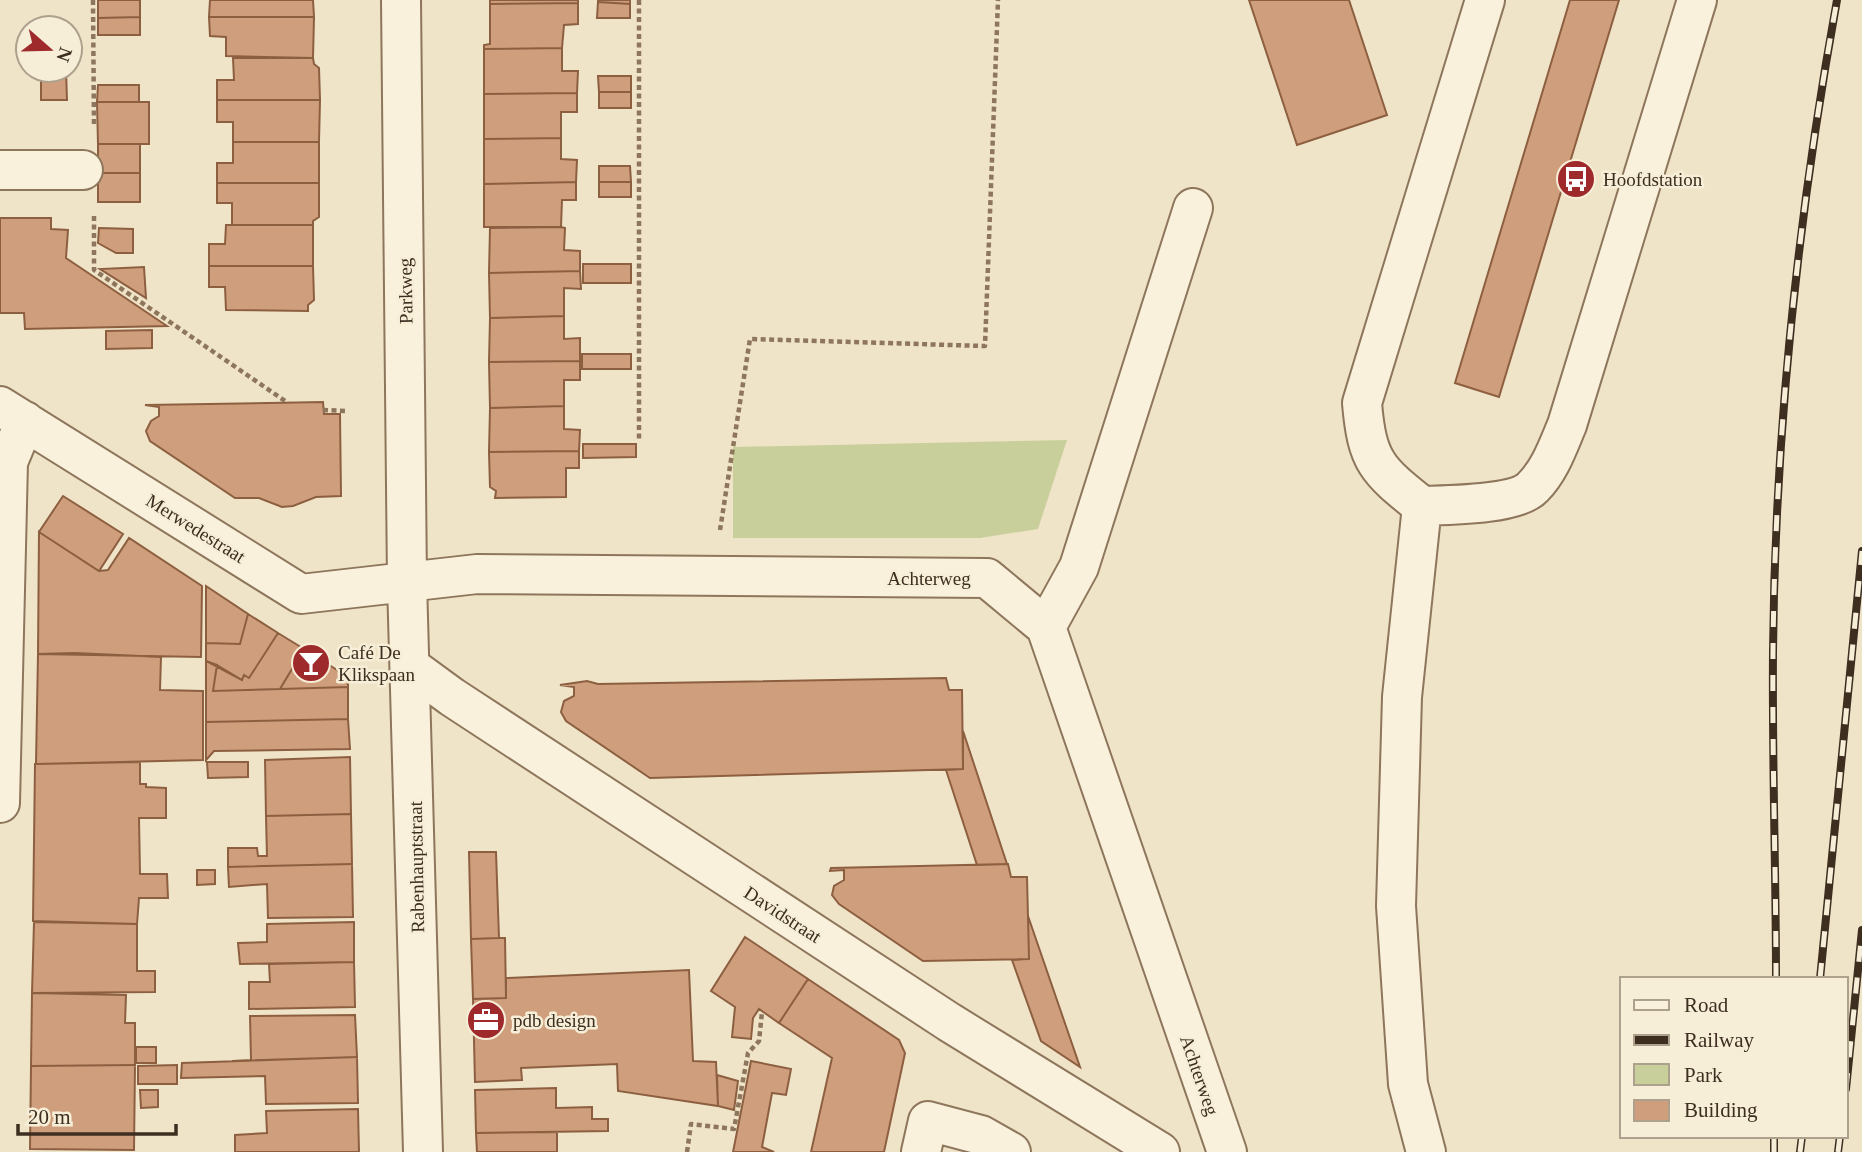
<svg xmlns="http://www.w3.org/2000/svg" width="1862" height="1152" font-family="Georgia,serif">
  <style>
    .green { fill: #c9cf9b }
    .building { fill: #cf9f7d; stroke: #8d5f41; stroke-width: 2 }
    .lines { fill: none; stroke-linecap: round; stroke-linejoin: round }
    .minor-casing { stroke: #8d765c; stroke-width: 42 }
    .path { stroke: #8d765c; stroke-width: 4.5; stroke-dasharray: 5 3.5; stroke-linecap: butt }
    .minor { stroke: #faf1dc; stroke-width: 38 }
    .rail-casing { stroke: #3d2e20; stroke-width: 8 }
    .rail { stroke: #f7eed8; stroke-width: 5; stroke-dasharray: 16; stroke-linecap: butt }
    .labels { text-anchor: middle; stroke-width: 5; stroke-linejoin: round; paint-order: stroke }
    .poi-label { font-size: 19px; fill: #3d2e20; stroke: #f7eed8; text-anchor: start }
    .street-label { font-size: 19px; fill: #3d2e20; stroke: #f7eed8 }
  </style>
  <rect width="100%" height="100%" fill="#f0e4c8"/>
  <!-- green -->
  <path class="green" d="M1067,440L1038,529L980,538H733V447Z"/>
  <!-- building -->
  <path class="building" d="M98,0H140V17L98,18Z
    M210,0H313L314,17H209Z
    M490,0H578V3L490,4Z
    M598,0H630V4L598,2Z
    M1249,0H1349L1387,115L1297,145Z
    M1570,0H1619L1499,397L1455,383Z
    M598,2L630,4V18H597Z
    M578,3V24L564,25L562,48L484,49V45L490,44V4Z
    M140,17V35H98V18Z
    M209,17H314L313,58L226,56V37L210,36Z
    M562,48V71H578L577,93L484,94V49Z
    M233,58H313L314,64L319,68L320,100H217V80H234Z
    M41,70H66L67,100H41Z
    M598,76H631V92H599Z
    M98,85H139V102H97Z
    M599,92H631V108H599Z
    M577,93V112H561V138L484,139V94Z
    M217,100H320L319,142H233V122H217Z
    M97,102H149V144H98Z
    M561,138V159L577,160L576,182L484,184V139Z
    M233,142H319V183H217V163H233Z
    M98,144H140V173H98Z
    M599,166H630L631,182H599Z
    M98,173H140V202H98Z
    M576,182V200H562L561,227H484V184Z
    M599,182H631V197H599Z
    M217,183H319V217L313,221V225H232V203H217Z
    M0,218H51V229L68,230L66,258L167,326L25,329L24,313H0Z
    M226,225H313V266H209V244H225Z
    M561,227L565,228L564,250L580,251V271L489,273L490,228Z
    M99,228L133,229V253H116L98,243Z
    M583,264H631V283H583Z
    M209,266H313L314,300L308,305V311L226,310L225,287H209Z
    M144,267L146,298L100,269Z
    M580,271L581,289L564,288V316L490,318L489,273Z
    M564,316V339L580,338V361L489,362L490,318Z
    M152,330V348L106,349V331Z
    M582,354H631V369H582Z
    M580,361V380H564V406L490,408L489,362Z
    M323,402L324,414H340L341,496L316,497L293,506L282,507L259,498H235L150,441L146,431L151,421L159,416V407L145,405Z
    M564,406V429L580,430L579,451L489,452L490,408Z
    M583,444H636V457L583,458Z
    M579,451V468H566V497L495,498L496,491L490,487L489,452Z
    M63,496L123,534L99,571L39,532Z
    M39,532L99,571L108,570L129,538L202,586L201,657L38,654Z
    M206,586L248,614L240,644L206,643Z
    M248,614L278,633L249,678L244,675L242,680L206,661V643L240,644Z
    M278,633L304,649L280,689L213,691L217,665L242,680L244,675L249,678Z
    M304,649L348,677V687L280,689Z
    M75,653L161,657L160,690L203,691V760L36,764L38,654Z
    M206,661L217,665L213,691L348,687V719L206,722Z
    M946,678L949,690H962L963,769L650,778L566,721L561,712L564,701L574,696V687L560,685L587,681L598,684Z
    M348,719L350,749L214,751L206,760V722Z
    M963,731L1007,864L977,865L946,770L963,769Z
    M350,757L351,814L266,816L265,760Z
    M140,762V784H146V787L166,788V818H139L140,874H167L168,898H139L137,924L33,921L35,764Z
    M207,762H248V777L208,778Z
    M351,814L352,864L228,867V848H257L258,856H267L266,816Z
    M469,852H496L499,938L471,939Z
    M352,864L353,917L268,918L267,884L229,887L228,867Z
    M1008,864L1011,877H1027L1029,959L923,961L839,904L832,895L834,886L844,880V870L830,871L831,868Z
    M197,870H215V884L197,885Z
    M1028,916L1080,1067L1041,1041L1012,960L1029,959Z
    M34,922L137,924V971H155V992L32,993Z
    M354,922V962L240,964L238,943L267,942V924Z
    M745,937L808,979L779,1023L759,1009L753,1018L751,1039L732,1037L735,1007L711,991Z
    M499,938H505L506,998L473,999L471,939Z
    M354,962L355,1007L249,1009V982H270L269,964Z
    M689,970L693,1061L716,1062L718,1106L618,1091L617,1064L521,1068L522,1080L475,1082L473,999L506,998V978Z
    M808,979L899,1040L905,1053L884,1152H811L832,1058L779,1023Z
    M32,993L126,995L125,1023H135V1065L31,1066Z
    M355,1015L357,1057L232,1061L251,1060L250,1016Z
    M136,1047H156V1063H136Z
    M357,1057L358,1103L266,1104L265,1076L181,1078L182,1063Z
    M751,1061L791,1069L786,1095L772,1093L762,1147L774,1152H733Z
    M135,1065L134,1150L30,1149L31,1066Z
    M177,1065V1084H138V1066Z
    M717,1075L738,1081L734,1110L718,1106Z
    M556,1088V1108L592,1107V1119H608V1131L476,1133L475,1090Z
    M140,1090H158V1107L141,1108Z
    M358,1109L359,1152H235V1135L267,1133L266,1111Z
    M557,1132V1152H477L476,1133Z"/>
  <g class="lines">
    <defs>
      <path id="minor" d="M401,0L407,582L423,1152
        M1485,0L1362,403C1367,462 1377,470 1422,506C1446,505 1517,505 1533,487C1550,470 1558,446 1567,425L1697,0
        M0,170H83
        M0,406L301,594L477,574L987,578L1046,627L1227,1152
        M1422,506L1402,697L1396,906L1408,1084L1426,1152
        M1046,627L1079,567L1193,208
        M411,667L452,697L949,1022L1160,1152
        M0,803L8,462L25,421
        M921,1152L928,1121L981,1135L1011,1152"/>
    </defs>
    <!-- minor casing -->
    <use href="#minor" class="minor-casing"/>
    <!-- path -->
    <path class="path" d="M93,0L94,126
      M639,0V442
      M94,216V270L288,403
      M323,410L348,411
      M720,530L750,339L985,346L998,0
      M687,1152L691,1124L734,1129L748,1053L759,1041L762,1012"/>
    <!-- minor -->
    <use href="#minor" class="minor"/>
    <defs>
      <path id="rail" d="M1776,979C1776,870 1772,760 1773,651C1775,432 1798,215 1837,0
        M1820,979L1862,551
        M1846,1089L1862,930
        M1774,1152V1136
        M1800,1152L1802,1136
        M1838,1152L1840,1136"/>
    </defs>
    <!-- rail casing -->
    <use href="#rail" class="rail-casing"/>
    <!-- rail -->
    <use href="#rail" class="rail"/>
  </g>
  <!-- icons -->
  <defs>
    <symbol id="bus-disc" viewBox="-11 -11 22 22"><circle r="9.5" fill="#9e2a2b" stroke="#f7eed8"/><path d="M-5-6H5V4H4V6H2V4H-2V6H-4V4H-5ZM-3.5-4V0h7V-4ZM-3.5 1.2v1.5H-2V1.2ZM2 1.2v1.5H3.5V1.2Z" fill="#fff"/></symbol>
    <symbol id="bar-disc" viewBox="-11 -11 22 22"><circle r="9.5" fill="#9e2a2b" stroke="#f7eed8"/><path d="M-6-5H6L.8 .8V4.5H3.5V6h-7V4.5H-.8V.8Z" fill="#fff"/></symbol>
    <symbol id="office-disc" viewBox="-11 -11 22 22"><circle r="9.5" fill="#9e2a2b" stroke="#f7eed8"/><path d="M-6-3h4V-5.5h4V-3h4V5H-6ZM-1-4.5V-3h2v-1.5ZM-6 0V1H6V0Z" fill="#fff"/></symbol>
  </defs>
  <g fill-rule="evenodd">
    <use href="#bus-disc" x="1554" y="157" width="44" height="44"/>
    <use href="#bar-disc" x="289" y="641" width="44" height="44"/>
    <use href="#office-disc" x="464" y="998" width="44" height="44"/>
  </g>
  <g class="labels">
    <!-- poi labels -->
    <g class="poi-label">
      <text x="1603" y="186">Hoofdstation</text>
      <text x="338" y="659">Café De<tspan x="338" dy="22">Klikspaan</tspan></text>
      <text x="513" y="1027">pdb design</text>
    </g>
    <!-- street labels -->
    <g class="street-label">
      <text transform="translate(405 291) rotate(-91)" y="7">Parkweg</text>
      <text transform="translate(196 528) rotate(32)" y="7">Merwedestraat</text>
      <text x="929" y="585">Achterweg</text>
      <text transform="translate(416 867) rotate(-91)" y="7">Rabenhauptstraat</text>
      <text transform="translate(783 914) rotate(33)" y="7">Davidstraat</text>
      <text transform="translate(1200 1075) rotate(71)" y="7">Achterweg</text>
    </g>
  </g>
  <!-- legend -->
  <rect x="1620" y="977" width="228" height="161" fill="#f7eed8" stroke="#ada18e" stroke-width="2"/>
  <rect x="1634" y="1000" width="35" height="10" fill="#faf1dc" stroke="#ada18e" stroke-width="2"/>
  <text x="1684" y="1012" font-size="21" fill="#3d2e20">Road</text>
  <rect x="1634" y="1035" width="35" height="10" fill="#3d2e20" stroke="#ada18e" stroke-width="2"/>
  <text x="1684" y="1047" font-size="21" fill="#3d2e20">Railway</text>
  <rect x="1634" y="1064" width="35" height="21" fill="#c9cf9b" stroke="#ada18e" stroke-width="2"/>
  <text x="1684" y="1082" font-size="21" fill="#3d2e20">Park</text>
  <rect x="1634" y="1100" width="35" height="21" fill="#cf9f7d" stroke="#ada18e" stroke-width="2"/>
  <text x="1684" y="1117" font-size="21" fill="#3d2e20">Building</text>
  <!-- north arrow -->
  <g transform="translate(49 49) rotate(110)"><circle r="33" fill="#f7eed8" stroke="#ada18e" stroke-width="2"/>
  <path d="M0-5L12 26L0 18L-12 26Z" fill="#9e2a2b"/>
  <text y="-10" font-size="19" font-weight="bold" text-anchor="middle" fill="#3d2e20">N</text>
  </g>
  <!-- scale -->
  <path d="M18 1124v10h158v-10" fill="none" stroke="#3d2e20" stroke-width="3.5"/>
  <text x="28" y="1124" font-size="21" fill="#3d2e20" stroke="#f7eed8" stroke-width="5" paint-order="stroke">20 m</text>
</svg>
